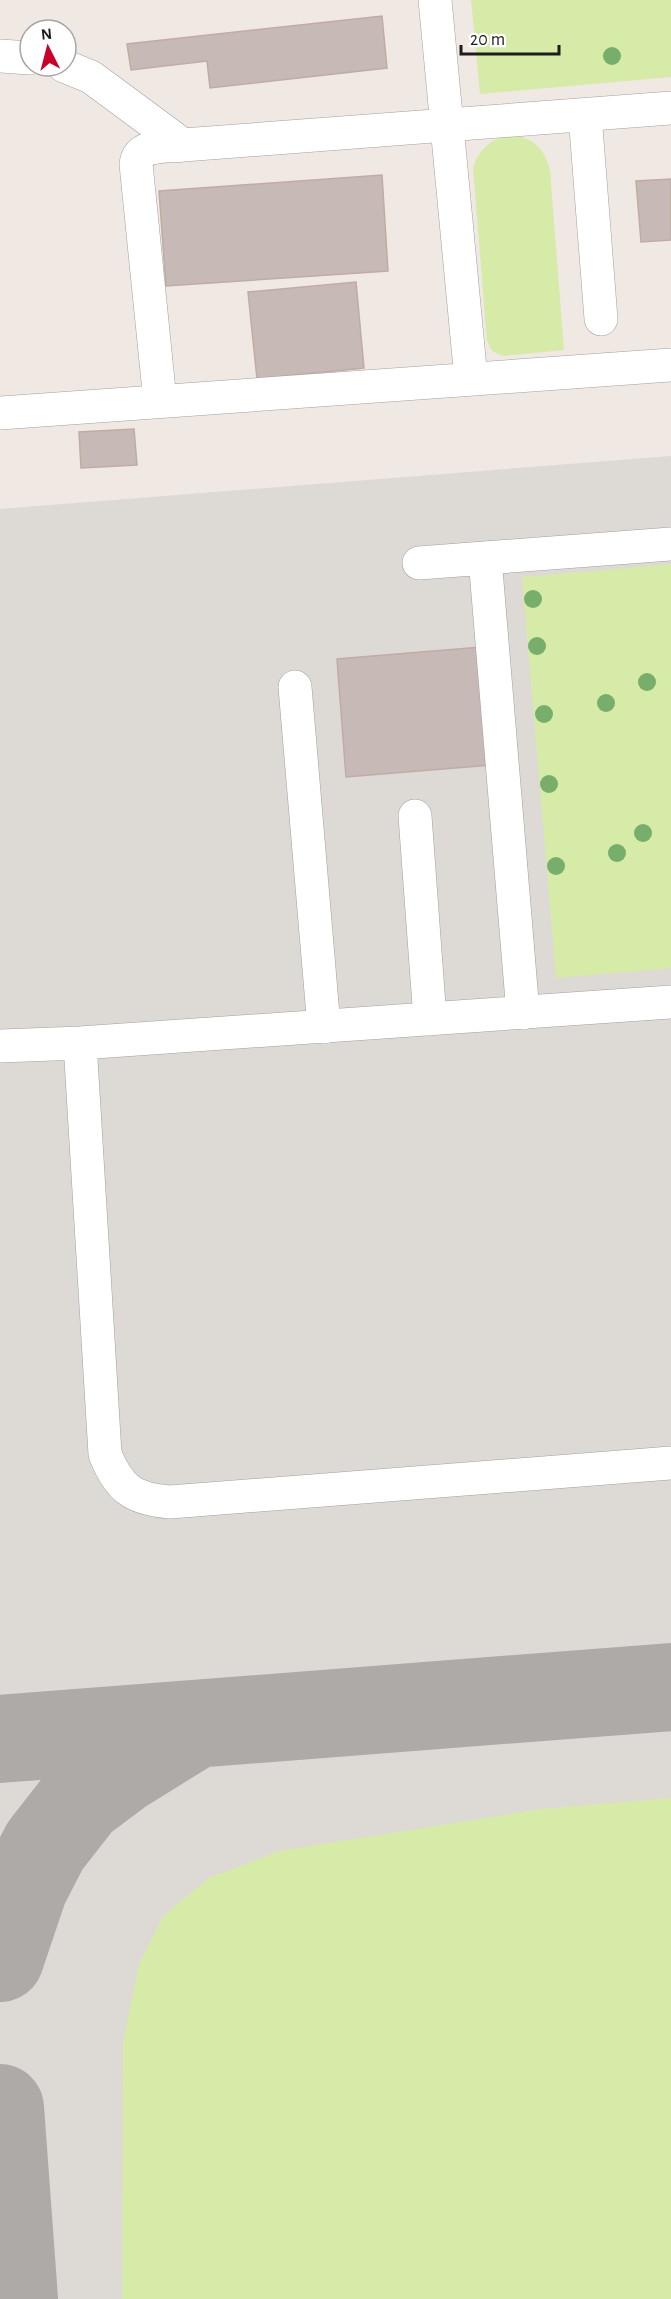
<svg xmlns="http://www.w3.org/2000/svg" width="671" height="2299" viewBox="0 0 671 2299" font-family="'Alegreya Sans',sans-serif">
  <rect width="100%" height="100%" fill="#efe8e3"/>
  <path fill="#ddd9d5" d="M 671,456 L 671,2299 L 0,2299 L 0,509 Z"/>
  <path fill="#d6eba7" d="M 471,0 L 671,0 L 671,77 L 480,94 Z
    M 515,135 C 537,141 544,149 550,170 L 564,350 L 503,356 L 492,351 L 487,341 L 473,168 C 480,147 493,137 515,135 Z
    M 671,564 L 671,968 L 556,978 L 522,577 Z
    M 671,1798 L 671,2299 L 122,2299 L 123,2042 L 139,1964 L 164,1915 L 209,1878 L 279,1851 L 541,1809 Z"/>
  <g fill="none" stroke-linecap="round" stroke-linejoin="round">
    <path stroke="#adaaa7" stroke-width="88" d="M 0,1739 L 671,1687
      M 0,1958 L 24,1887 L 45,1846 L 81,1800 L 121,1770 L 192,1726
      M 0,2108 L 14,2299"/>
  </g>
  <path fill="#c7b9b6" stroke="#c1aba5" stroke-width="1.5" d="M 382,16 L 387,68 L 210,88 L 207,61 L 131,70 L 127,44 Z
    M 382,175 L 388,271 L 166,286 L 159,191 Z
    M 671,179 L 671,240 L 641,242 L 636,181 Z
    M 356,282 L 364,368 L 257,379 L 248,292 Z
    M 134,429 L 137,465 L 81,468 L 79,432 Z
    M 481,647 L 491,765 L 346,777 L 337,659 Z"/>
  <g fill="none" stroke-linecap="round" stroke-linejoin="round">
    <g stroke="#a1a1a1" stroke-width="34">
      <path id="minor" d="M 435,0 L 471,379
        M 0,56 L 30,58
        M 64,66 L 91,77 L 183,145
        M 585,115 L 601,319
        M 160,401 L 136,164 C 139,143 166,147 183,145 L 671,108
        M 0,413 L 671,365
        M 485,558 L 523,1013
        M 419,563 L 671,544
        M 295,687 L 324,1027
        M 415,816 L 430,1019
        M 80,1043 L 105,1454 C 119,1489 133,1499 170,1502 L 671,1463
        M 0,1046 L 80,1043 L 671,1002"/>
    </g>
    <use href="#minor" stroke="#fff" stroke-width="33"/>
  </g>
  <g fill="#78ae6b">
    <circle cx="612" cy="56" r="9"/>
    <circle cx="533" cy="599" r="9"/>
    <circle cx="537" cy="646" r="9"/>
    <circle cx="647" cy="682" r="9"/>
    <circle cx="606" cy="703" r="9"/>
    <circle cx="544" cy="714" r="9"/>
    <circle cx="549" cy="784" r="9"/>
    <circle cx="643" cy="833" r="9"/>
    <circle cx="617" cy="853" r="9"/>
    <circle cx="556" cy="866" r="9"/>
  </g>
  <g transform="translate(48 48) rotate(354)"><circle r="28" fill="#ffffff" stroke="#a5a5a5" stroke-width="1.5"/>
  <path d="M0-4.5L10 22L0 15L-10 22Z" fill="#cb0029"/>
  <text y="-9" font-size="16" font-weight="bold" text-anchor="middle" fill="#1d1d1d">N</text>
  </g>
  <path d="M461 45v9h98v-9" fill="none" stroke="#1d1d1d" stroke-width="3"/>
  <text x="470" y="45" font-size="18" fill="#1d1d1d" stroke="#ffffff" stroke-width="4.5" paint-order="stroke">20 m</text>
</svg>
